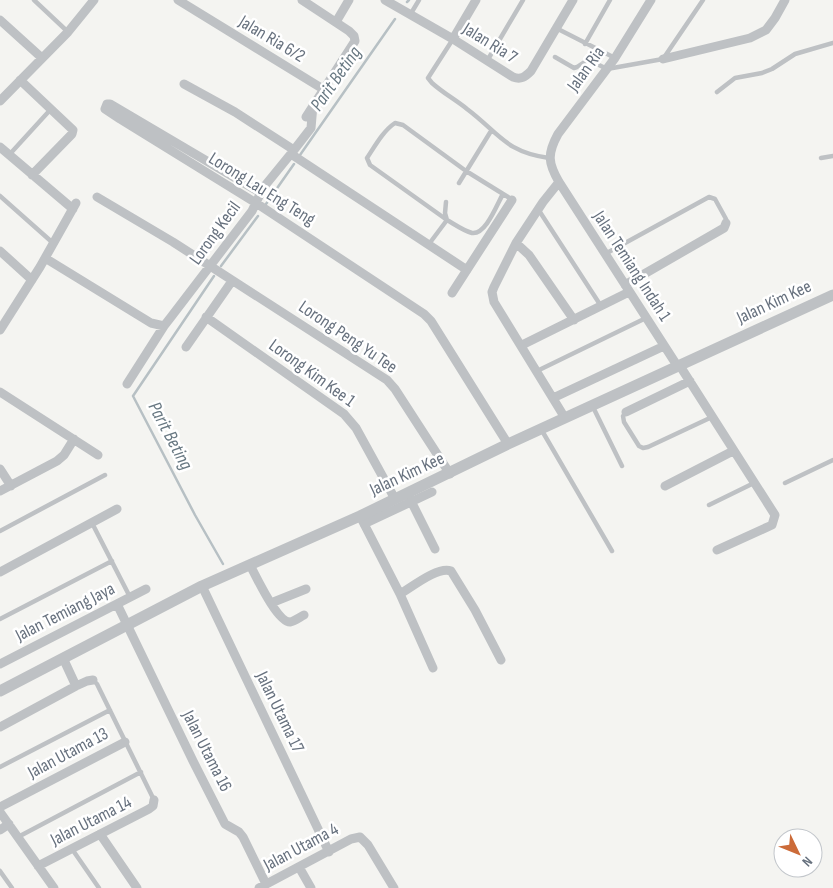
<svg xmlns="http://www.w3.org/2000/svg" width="833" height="888" viewBox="0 0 833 888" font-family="'Sofia Sans Condensed',sans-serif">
  <rect width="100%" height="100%" fill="#f4f4f1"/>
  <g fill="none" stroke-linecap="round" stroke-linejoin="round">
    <path stroke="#b7c0c4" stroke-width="2.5" d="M 407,2 L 409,0
      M 300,155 L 395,19
      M 266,204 L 294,164
      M 221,266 L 258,216
      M 214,276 L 133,396 L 195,515 L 223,564"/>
    <path stroke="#bec1c4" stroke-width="4.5" d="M 34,0 L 68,32
      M 410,15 L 419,0
      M 556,28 L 615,58
      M 453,39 L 428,78 L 432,83 C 443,93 456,100 467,109 C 499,133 505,152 549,158
      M 585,44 L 610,0
      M 555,57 L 574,68 L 577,67 L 586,61 L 589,60 L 607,69 L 663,59 L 703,0
      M 487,61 L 523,0
      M 717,92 L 735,78 L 762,73 L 772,69 L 795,54 L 833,43
      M 9,155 L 51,109
      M 821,158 L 833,156
      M 459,183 L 491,131
      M 0,196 L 53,243
      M 446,202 L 445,213 L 447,220 C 454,224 464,231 472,233 C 486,235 497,204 503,194
      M 538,209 L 601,306
      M 429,244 L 447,220 L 370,165 L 367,158 C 375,146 383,131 395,123 L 403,125 L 466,171 L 508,197
      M 605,254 L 709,197 L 715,199 L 726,219 L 726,223
      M 537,371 L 646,318
      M 593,407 L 622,466
      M 626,412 L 623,416 L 624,422 L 639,446 L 643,448 L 648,447 L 712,417
      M 541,429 L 612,551
      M 785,483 L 833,460
      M 709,505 L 754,483
      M 92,523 L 130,597
      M 0,531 L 105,475
      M 0,619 L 112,561
      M 93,680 L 97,684 L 154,800
      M 0,767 L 110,710
      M 18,837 L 141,772
      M 72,849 L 99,888
      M 0,871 L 12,888"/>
    <path stroke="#bec1c4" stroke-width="9" d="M 178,0 L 323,89
      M 302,0 L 349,31 L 354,36 L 355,41 L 306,117
      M 385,0 L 453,39 L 513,77 C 521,80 525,77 531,71 L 573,0
      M 651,0 L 615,58 L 558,134 C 547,154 548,163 559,182 L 678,367
      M 0,20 L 42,58
      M 336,22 L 349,0
      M 453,39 L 476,0
      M 663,59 L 750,38 L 766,30 L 775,18 L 785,0
      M 20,80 L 73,130 L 72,134 L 32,175
      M 0,101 L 68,32 L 94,0
      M 0,147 L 73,209
      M 294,150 L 311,128 L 313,105
      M 291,154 L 467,270
      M 559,182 L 543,202 L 516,243 L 494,287 L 492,292 L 494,302 L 565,418
      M 261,193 L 110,104 L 107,104 L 105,109 L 120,119 L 256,203 L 424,314 L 431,321 L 508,444
      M 97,197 L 173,242 L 387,380 L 395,389 L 450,474
      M 516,243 L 529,255 L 574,320
      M 0,251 L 32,280
      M 45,258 L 151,323 L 164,326 L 171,317 L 252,211 L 263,188 L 294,150 L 235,112 L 184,84
      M 625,285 L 724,228 L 726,223
      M 452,293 L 512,200
      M 206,317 L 344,414 L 356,428 L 395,499
      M 0,330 L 40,267 L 76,203
      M 522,345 L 629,292
      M 186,347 L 232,281
      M 680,366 L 775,515 L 772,525 L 717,550
      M 127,384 L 164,326
      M 0,392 L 98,455
      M 553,398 L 664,346
      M 626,412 L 690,381
      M 0,469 L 11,486
      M 665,486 L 733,451
      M 0,491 L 57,461 L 64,455 L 74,439
      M 409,497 L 435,549
      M 360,516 L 400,594 L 433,668
      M 364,524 L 432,492
      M 250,565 C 256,576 277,622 290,622 C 295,621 300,617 304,615
      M 0,572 L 117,509
      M 202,586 L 329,852
      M 400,594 C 412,587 438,566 451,571 L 475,610 L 501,660
      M 271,603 L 306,589
      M 117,604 L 193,761 L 225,824 L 239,832 L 243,837 L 266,884
      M 63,658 L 76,686
      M 0,664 L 146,589
      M 0,727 L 76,686 L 87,681 L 93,680
      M 0,807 L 125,742
      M 0,812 L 54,888
      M 0,830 L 9,824
      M 100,834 L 137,888
      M 38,866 L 149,809 L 153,806 L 154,800
      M 299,867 L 311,888
      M 259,888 L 351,839 L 360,837 L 368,845 L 394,888"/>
    <path stroke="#bec1c4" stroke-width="11" d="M 0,691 L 202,586 L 360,516 L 508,444 L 833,295"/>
  </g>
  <g text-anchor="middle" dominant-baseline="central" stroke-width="5" stroke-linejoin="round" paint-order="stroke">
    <g font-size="18" fill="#67717e" stroke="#fff">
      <text transform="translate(272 39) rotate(31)">Jalan Ria 6/2</text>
      <text transform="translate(490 43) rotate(32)">Jalan Ria 7</text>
      <text transform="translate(586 69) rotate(-54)">Jalan Ria</text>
      <text transform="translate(262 189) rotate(32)">Lorong Lau Eng Teng</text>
      <text transform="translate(215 233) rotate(-54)">Lorong Kecil</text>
      <text transform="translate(632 266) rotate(57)">Jalan Temiang Indah 1</text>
      <text transform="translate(774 302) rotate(-25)">Jalan Kim Kee</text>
      <text transform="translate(348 337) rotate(34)">Lorong Peng Yu Tee</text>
      <text transform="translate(312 373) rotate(36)">Lorong Kim Kee 1</text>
      <text transform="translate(407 474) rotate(-25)">Jalan Kim Kee</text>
      <text transform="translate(65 612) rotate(-27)">Jalan Temiang Jaya</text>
      <text transform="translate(280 712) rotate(64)">Jalan Utama 17</text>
      <text transform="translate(207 751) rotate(63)">Jalan Utama 16</text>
      <text transform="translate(68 753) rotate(-28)">Jalan Utama 13</text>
      <text transform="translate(91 821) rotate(-27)">Jalan Utama 14</text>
      <text transform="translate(301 847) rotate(-28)">Jalan Utama 4</text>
    </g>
    <g font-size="19" font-style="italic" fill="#687882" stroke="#fff">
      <text transform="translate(336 79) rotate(-55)">Parit Beting</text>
      <text transform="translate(170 436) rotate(62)">Parit Beting</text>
    </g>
  </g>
  <g transform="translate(798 853) rotate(133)"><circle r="24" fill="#ffffff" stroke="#c2c6cb"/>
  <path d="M0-4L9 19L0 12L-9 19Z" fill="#cc6b39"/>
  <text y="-8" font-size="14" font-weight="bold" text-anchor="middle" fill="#67717e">N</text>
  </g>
</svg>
